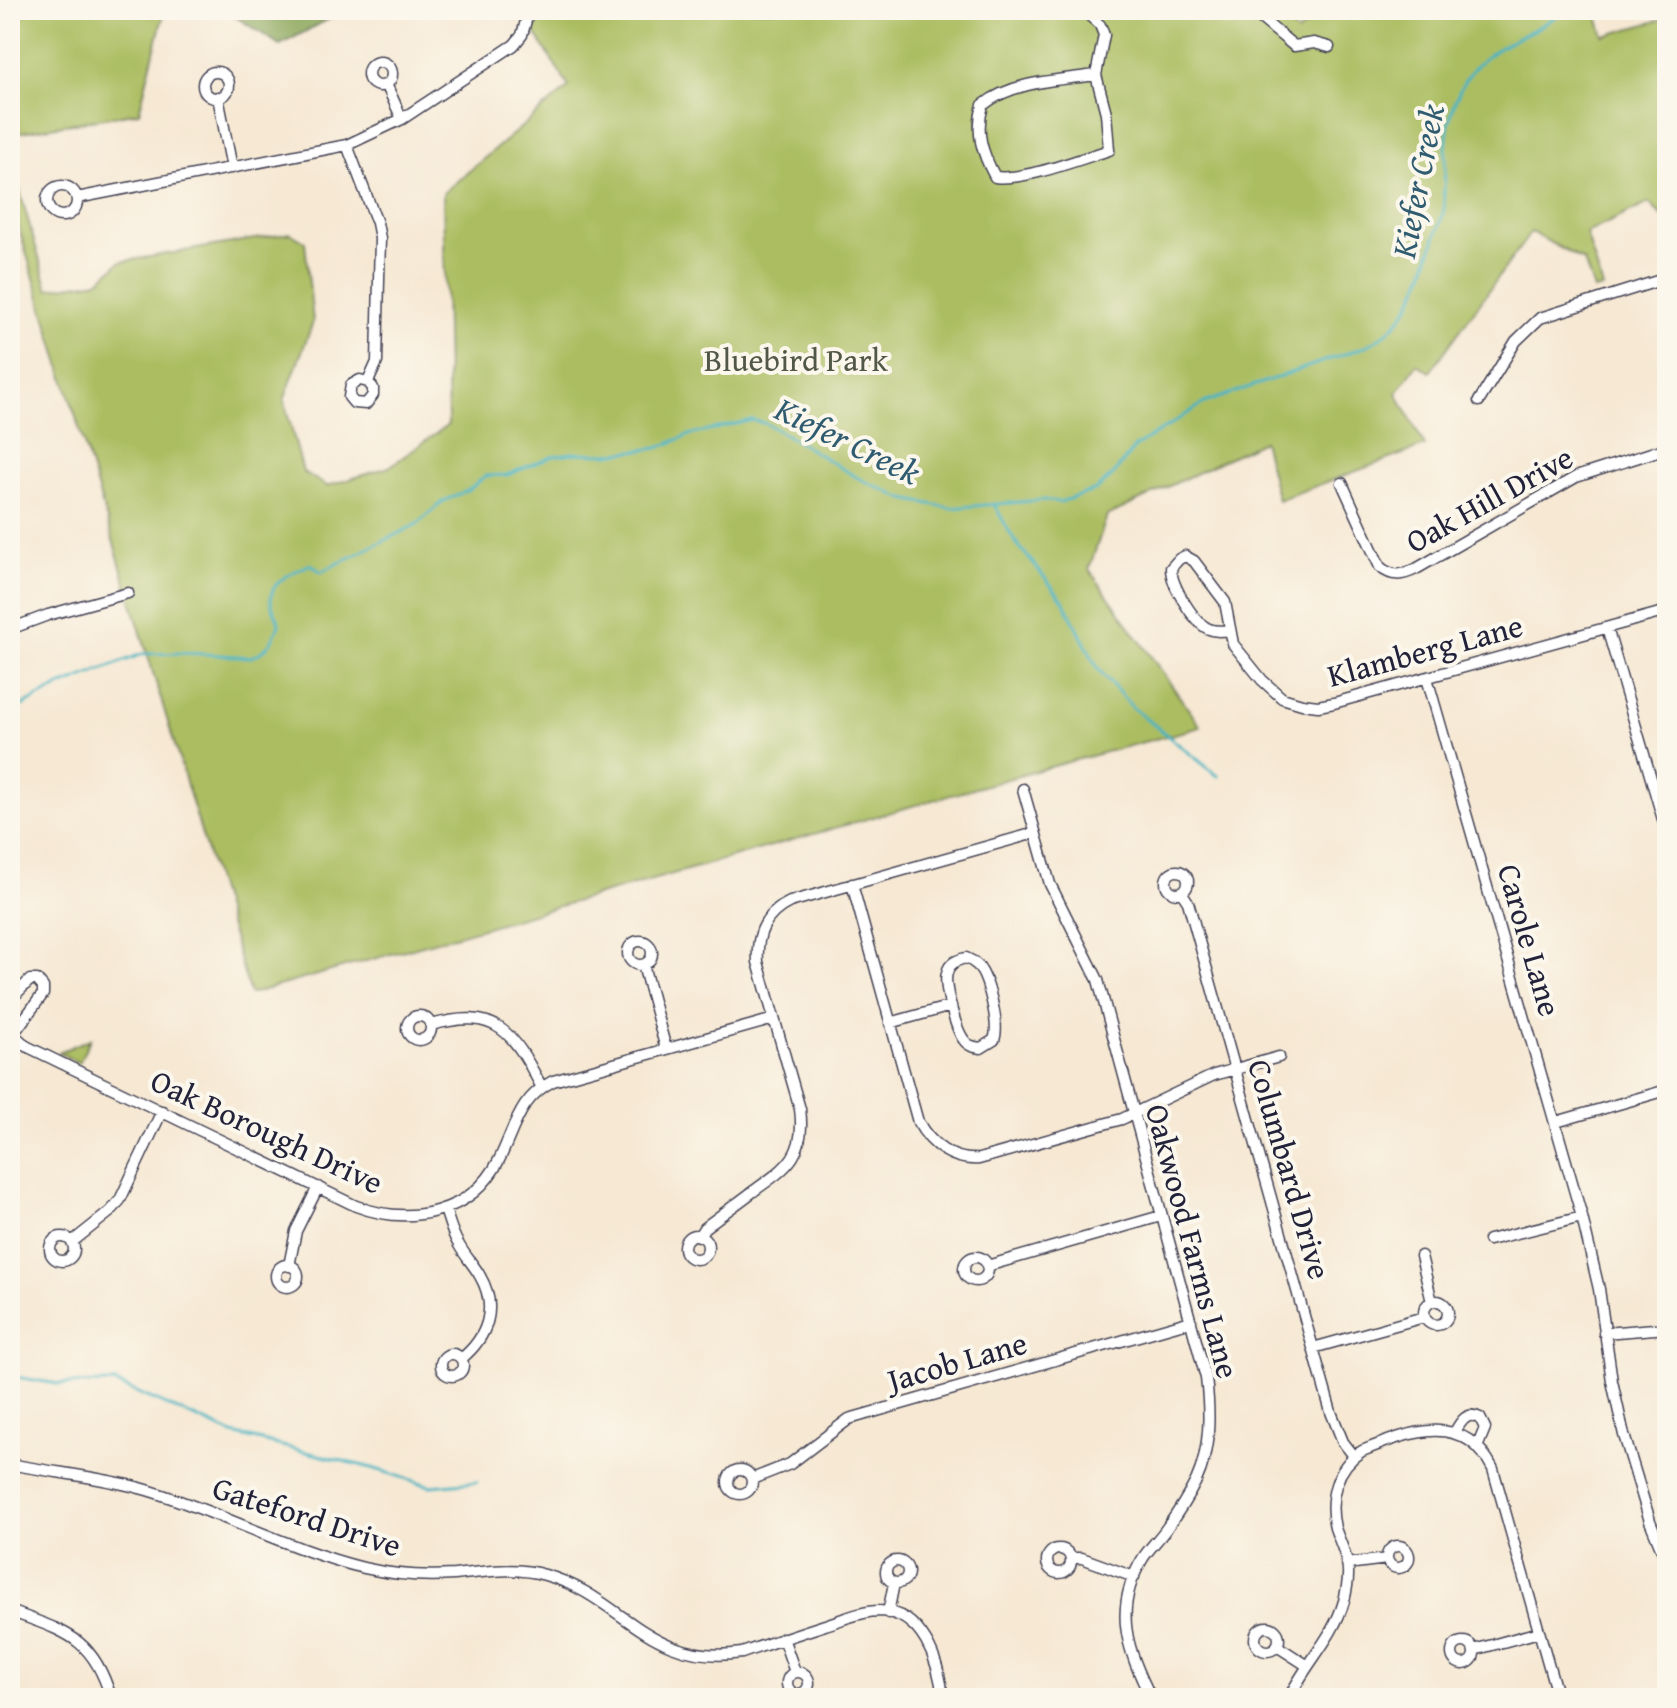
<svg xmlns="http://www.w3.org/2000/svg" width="1677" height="1708" viewBox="0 0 1677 1708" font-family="'Gentium Book Plus',serif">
  <rect width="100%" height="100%" fill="#fbf7ec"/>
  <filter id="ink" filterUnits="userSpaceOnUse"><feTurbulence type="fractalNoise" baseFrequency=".0125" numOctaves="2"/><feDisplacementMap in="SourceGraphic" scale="16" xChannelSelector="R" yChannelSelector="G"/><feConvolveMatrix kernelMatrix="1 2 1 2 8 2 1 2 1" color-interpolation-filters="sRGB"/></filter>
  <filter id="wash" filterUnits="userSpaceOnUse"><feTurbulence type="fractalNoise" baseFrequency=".006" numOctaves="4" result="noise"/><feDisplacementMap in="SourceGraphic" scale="32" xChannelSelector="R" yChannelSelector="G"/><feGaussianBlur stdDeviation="1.8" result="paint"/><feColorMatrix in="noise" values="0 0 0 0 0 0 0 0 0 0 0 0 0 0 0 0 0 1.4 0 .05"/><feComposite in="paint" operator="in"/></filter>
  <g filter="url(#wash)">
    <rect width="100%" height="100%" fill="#f6e8d3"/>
    <path fill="#abbd60" stroke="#66704e" stroke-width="2" d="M 31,10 L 189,10 L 163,16 L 139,112 L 10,134 L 10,24 Z
      M 532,10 L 1274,10 L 1298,33 L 1320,10 L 1596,10 L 1604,36 L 1667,18 L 1667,221 L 1649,203 L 1586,233 L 1603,288 L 1594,290 L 1584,261 L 1531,232 L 1430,372 L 1417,364 L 1397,393 L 1425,446 L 1278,500 L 1263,441 L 1107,516 L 1089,569 L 1201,727 L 1064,763 L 250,994 L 10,199 L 10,157 L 48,289 L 98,281 L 120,262 L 290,233 L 305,242 L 313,322 L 284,400 L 303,472 L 327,486 L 389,467 L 448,425 L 443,193 L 569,87 L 530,25 Z
      M 90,1039 L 79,1063 L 59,1053 L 59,1052 Z"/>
    <path fill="#88a456" stroke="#556348" stroke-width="2" d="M 225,10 L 346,10 L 280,45 Z"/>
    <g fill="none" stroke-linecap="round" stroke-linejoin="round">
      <path stroke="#45b3c1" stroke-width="3" d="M 995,506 L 1014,540 L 1063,600 L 1098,669 L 1133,708 L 1218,776
        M 10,712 L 58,687 L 142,654 L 187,653 L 251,657 C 267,651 273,641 279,625 C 279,616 272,611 271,601 C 269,580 296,571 311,564 L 321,572 L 419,523 L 442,502 L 470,489 L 485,476 L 507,475 L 553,456 L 572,453 L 608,454 L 658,448 L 689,435 L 752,420 L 764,423 L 780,431 L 858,478 L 904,499 L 951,508 L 1043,500 L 1060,502 L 1096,490 L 1112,476 L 1135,447 L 1204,403 L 1359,349 C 1404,330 1418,295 1431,250 C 1435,237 1441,223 1444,209 C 1445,204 1443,197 1444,191 C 1446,151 1444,114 1466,79 C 1489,43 1533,36 1565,10
        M 10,1376 L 58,1384 L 115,1383 L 233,1434 L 372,1468 L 431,1486 L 477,1482"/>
    </g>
  </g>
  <g filter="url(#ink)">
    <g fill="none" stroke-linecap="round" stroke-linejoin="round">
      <g stroke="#424052" stroke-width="13">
        <path id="minor" d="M 1083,10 L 1100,25 L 1104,35 L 1096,75 L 1106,113 L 1109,150 C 1080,159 1024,181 995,177 C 982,153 975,132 983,105 C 1013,81 1060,80 1096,75
          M 1251,10 L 1294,46 L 1314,43 L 1329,47
          M368 74a12 12 0 1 1 24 0a12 12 0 1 1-24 0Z
          M203 85a13 13 0 1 1 26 0a13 13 0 1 1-26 0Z
          M 386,84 L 402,119
          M 218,97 L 232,168
          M 347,145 L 377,223 L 380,238 L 377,362 L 368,382 L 373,388 L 373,395 L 366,404 L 354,403 L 349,397 L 351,385 L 360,380 L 368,382
          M47 201a15 15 0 1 1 30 0a15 15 0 1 1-30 0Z
          M 77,198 L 347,145 L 402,119 L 514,45 L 522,35 L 529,10
          M 1479,401 L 1516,341 L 1540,318 L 1667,278
          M 1342,483 L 1380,567 C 1392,577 1402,576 1416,569 L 1576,477 L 1667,448
          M 1607,628 L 1667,833
          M 10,629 L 48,615 L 128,593
          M 1229,630 C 1222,631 1216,632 1209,629 C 1194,623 1171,585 1171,568 L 1179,559 L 1185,556 L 1194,561 L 1225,602 L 1233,644 L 1262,680 L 1282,698 L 1302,704 L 1318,706 L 1334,703 L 1667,611
          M 1427,678 L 1582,1217 L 1599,1289 L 1612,1381 L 1624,1435 L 1650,1521 L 1667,1562
          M 1023,789 L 1050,884 L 1098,980 L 1206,1378 C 1210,1412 1211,1449 1196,1481 C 1188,1497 1177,1514 1166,1529 C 1159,1539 1150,1547 1143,1558 C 1112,1609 1127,1649 1151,1698
          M1166 882a11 11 0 1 1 22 0a11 11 0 1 1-22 0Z
          M 852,884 L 918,1122 C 931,1145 952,1161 979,1159 L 1122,1119 L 1214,1075 L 1279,1057
          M 1182,893 L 1188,902 L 1331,1412 L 1343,1442 L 1354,1456
          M628 953a12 12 0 1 1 24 0a12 12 0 1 1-24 0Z
          M 966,958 C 971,960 973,961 977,965 C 988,976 1000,1025 994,1040 L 981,1048 C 974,1047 968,1046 964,1040 C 956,1030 943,985 947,973 C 949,963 957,960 966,958 Z
          M 643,965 L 666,1049
          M 10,1000 L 30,980 L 37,980 L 43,987 L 43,994 L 13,1034
          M407 1028a12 12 0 1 1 24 0a12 12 0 1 1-24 0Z
          M 890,1023 L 951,1006
          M 431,1025 C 497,1007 513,1032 541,1086
          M 10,1031 L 26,1046 L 356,1206 C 409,1226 472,1214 499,1160 C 515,1128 519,1098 553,1081 L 774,1019
          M 1556,1122 L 1667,1090
          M 445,1209 C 449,1221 452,1234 459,1245 C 465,1256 474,1265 480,1276 C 498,1307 488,1337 461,1359
          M684 1247a12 12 0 1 1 24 0a12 12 0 1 1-24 0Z
          M 699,1236 L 704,1228 C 721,1215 738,1203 755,1190 C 789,1166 806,1154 800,1109 L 758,962 C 756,934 765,914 790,902 L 1035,833
          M50 1249a12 12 0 1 1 24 0a12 12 0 1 1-24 0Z
          M 1489,1240 L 1582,1217
          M 72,1242 L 111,1211 L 120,1200 L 162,1111
          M 1421,1256 L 1432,1302
          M964 1269a12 12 0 1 1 24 0a12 12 0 1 1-24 0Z
          M276 1276a11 11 0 1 1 22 0a11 11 0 1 1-22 0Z
          M 289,1266 L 296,1231 L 318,1187
          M 987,1266 L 1161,1216
          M1424 1313a12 12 0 1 1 24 0a12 12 0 1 1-24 0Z
          M 1604,1333 L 1667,1328
          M 1313,1348 L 1424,1317
          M441 1365a11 11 0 1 1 22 0a11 11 0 1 1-22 0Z
          M 1455,1432 C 1461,1421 1467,1411 1480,1418 L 1485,1428 L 1478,1445
          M 10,1464 C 55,1473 103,1477 147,1490 C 220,1512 290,1550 364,1568 C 394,1575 424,1577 454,1575 C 485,1572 514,1566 545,1575 C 622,1596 648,1667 742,1653 C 770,1643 797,1634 825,1625 C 842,1620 861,1611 879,1611 C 923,1612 939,1662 943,1698
          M728 1482a12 12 0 1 1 24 0a12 12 0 1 1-24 0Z
          M 752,1479 L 790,1464 L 849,1419 L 1191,1321
          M1387 1557a11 11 0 1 1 22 0a11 11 0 1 1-22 0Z
          M1047 1561a12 12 0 1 1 24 0a12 12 0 1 1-24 0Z
          M 1071,1558 L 1082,1558 L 1134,1577
          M886 1572a11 11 0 1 1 22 0a11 11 0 1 1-22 0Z
          M 1347,1564 L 1387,1559
          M 10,1611 C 65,1632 93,1636 111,1698
          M 888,1613 L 894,1583
          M1255 1639a12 12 0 1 1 24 0a12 12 0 1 1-24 0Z
          M 783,1638 L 795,1672
          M1452 1653a11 11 0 1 1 22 0a11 11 0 1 1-22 0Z
          M 1277,1646 L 1308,1666
          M 1474,1650 L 1539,1632
          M787 1683a11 11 0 1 1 22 0a11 11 0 1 1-22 0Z
          M 516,1698 L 534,1698
          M 1289,1698 C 1305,1664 1334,1637 1344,1601 C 1347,1589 1350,1575 1347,1563 C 1345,1551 1339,1540 1335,1528 C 1328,1499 1336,1467 1362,1451 C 1411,1431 1464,1411 1493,1469 L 1558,1698"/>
      </g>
      <use href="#minor" stroke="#fff" stroke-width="10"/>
    </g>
  </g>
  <g text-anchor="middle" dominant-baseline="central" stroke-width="8" stroke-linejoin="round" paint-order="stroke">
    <g font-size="32" fill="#525848" stroke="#fbf7ec">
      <text x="796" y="359">Bluebird Park</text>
    </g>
    <g font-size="32" fill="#22223b" stroke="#fbf7ec">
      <text transform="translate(1489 499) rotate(-29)">Oak Hill Drive</text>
      <text transform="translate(1425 650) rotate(-15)">Klamberg Lane</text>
      <text transform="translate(1530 940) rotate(74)">Carole Lane</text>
      <text transform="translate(267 1131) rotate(25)">Oak Borough Drive</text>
      <text transform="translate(1290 1169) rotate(74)">Columbard Drive</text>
      <text transform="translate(1193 1241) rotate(75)">Oakwood Farms Lane</text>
      <text transform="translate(957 1361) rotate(-16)">Jacob Lane</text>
      <text transform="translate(307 1516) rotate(18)">Gateford Drive</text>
    </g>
    <g font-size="34" font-style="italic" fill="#305c71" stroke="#fbf7ec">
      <text transform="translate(1417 181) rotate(-79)">Kiefer Creek</text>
      <text transform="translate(848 440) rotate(26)">Kiefer Creek</text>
    </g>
  </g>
  <rect width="1677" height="1708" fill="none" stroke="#fbf7ec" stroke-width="40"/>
</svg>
